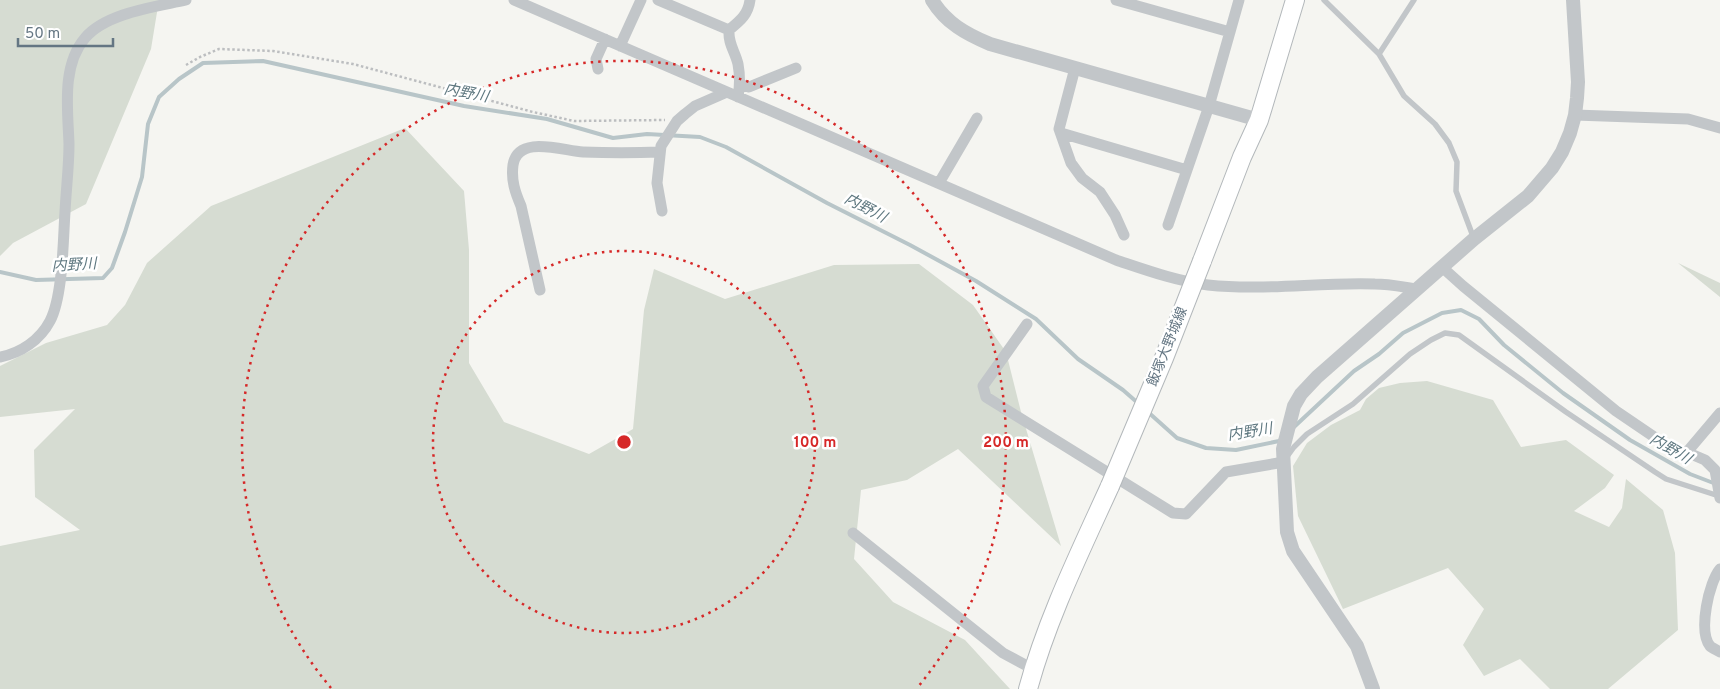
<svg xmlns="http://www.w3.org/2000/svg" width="1720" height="689" viewBox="0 0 1720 689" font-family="Overpass,'Noto Sans JP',sans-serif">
  <rect width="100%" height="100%" fill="#f5f5f1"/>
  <path fill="#d6dcd2" d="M 0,0 L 159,0 L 151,49 L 86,204 L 13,243 L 0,256 Z
    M 405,128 L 464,191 L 469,250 L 469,363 L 504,422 L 589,454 L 633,429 L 644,310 L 654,269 L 725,299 L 834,265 L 919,264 L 973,305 L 1006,352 L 1021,412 L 1061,546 L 958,449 L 907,480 L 861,490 L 854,559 L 893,602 L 965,640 L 1010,689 L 0,689 L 0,546 L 80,530 L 35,497 L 34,450 L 75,409 L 0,417 L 0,366 L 46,343 L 107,325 L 125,305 L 147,263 L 211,206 Z
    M 1678,263 L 1720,283 L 1720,297 Z
    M 1427,381 L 1493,400 L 1521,447 L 1566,440 L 1614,475 L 1605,488 L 1574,511 L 1609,527 L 1622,508 L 1626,479 L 1663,510 L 1675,553 L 1678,630 L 1608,689 L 1550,689 L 1520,659 L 1484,676 L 1463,645 L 1484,609 L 1448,568 L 1343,609 L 1298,516 L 1293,466 L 1307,443 L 1331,425 L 1360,410 L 1366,399 L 1379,388 L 1400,383 Z"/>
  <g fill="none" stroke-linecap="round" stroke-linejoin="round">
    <path stroke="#b8c5c8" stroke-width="4" d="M 0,272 L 36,280 L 103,278 L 112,268 L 125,232 L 142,177 L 148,124 L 159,97 L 179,79 L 203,63 L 263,61 L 464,106 L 547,119 L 613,138 L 647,134 L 700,137 L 726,147 L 827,203 L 910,245 L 976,281 L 1036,319 L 1078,359 L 1123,390 L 1139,404
      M 1148,412 L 1177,438 L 1206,448 L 1236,450 L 1279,441 L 1282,439
      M 1294,427 L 1354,371 L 1379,354 L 1403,333 L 1442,313 L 1461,310 L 1479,319 L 1504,345 L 1563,393 L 1630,440 L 1690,474 L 1716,484"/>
    <g stroke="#b3b8bb" stroke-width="20">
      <path id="primary" d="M 1202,261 L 1242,157 L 1259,120 L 1295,0
        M 1028,689 C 1047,619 1080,552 1110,486"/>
    </g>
    <path stroke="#bcbec0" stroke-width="2.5" stroke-dasharray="2.5 2.5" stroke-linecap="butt" d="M 186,65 L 200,57 L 219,49 L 273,51 L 353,64 L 533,112 L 574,121 L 665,120"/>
    <path stroke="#c2c6c9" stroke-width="5.5" d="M 1324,0 L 1379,54 L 1414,0
      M 1379,54 L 1404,96 L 1435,124 L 1449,143 L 1457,162 L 1456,191 L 1474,239
      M 1286,458 L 1294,447 L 1307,434 L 1353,404 L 1410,354 L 1431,340 L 1445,333 L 1459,335 L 1566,412 L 1655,472 L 1666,479 L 1719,496"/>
    <path stroke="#c2c6c9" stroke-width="11" d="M 514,0 L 1116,260 C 1146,270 1176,281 1208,285 C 1264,291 1319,282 1375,284 C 1389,284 1403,287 1417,289
      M 658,0 L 729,30
      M 1116,0 L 1230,32
      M 620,46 L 641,0
      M 1075,68 L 1059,129 L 1071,163 L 1082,178 L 1100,192 L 1115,215 L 1124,235
      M 598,69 L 596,59 L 605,39
      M 740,84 L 749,87 L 796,68
      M 738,97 C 740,86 740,75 738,64 C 735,51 728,44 729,30 C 740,21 748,15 750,0
      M 1575,115 L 1688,119 L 1720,128
      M 1061,133 L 1187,170
      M 939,183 L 977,118
      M 662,211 L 657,183 L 661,146 L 677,121 L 685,114 L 695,106 L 727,92
      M 1168,225 L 1209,106 L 1239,0
      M 1443,268 L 1463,286 L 1616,411 L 1669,447 L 1691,454 L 1705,460 L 1715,470 L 1720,498
      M 540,290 L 521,206 C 515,192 511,180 513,165 C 518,134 563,151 583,152 C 609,153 634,153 660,152
      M 1027,324 L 983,386 L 986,397 L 1173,513 L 1186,514 L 1226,472 L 1284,462
      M 0,357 C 21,353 40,340 50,321 C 63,296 63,241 65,212 C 66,190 69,167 69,144 C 68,111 61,66 85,38 C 106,13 155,7 186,0
      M 1687,452 L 1720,413
      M 853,533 L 1003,653 L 1033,669
      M 1720,569 C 1709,582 1698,631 1710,646 C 1712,648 1717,650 1720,652"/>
    <path stroke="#c2c6c9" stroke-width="14" d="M 932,0 C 946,23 966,34 990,44 L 1259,120
      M 1373,689 L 1357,646 L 1293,551 L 1287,532 L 1283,449 L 1294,406 L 1301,394 L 1317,377 L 1474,239 L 1528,196 L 1552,168 L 1562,152 L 1570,133 L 1575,115 L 1577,98 L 1578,82 L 1573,0"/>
    <use href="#primary" stroke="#fff" stroke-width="18"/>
    <g stroke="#b3b8bb" stroke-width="20" stroke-linecap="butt">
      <path id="primary-bridge" d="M 1110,486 L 1164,358 L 1202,261"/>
    </g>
    <use href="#primary-bridge" stroke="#fff" stroke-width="18"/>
  </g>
  <g fill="none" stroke="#d62828" stroke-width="2.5" stroke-dasharray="2.5 5">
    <circle cx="624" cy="442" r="191"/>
    <path d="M331 688A382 382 0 1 1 917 688"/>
  </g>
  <g text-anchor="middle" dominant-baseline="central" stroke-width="5" stroke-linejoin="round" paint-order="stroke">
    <g font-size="14" fill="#647683" stroke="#fff">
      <text transform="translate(1168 347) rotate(-68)">飯塚大野城線</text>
    </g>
    <g font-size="15" font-style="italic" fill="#5f7880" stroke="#fff">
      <text transform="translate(466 94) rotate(11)">内野川</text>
      <text transform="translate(865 209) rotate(28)">内野川</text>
      <text transform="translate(74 266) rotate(-3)">内野川</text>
      <text transform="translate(1250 433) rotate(-9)">内野川</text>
      <text transform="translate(1670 450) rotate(30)">内野川</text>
    </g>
  </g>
  <circle cx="624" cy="442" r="8" fill="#d62828" stroke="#fff" stroke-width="2.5"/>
  <g font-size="15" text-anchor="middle" font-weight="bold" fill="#d62828" stroke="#fff" stroke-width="5" stroke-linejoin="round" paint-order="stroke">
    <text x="815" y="447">100 m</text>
    <text x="1006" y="447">200 m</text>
  </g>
  <path d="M18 38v8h95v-8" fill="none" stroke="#647683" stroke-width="2.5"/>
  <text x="25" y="38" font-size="15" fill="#647683" stroke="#ffffff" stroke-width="4" paint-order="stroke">50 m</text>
</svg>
